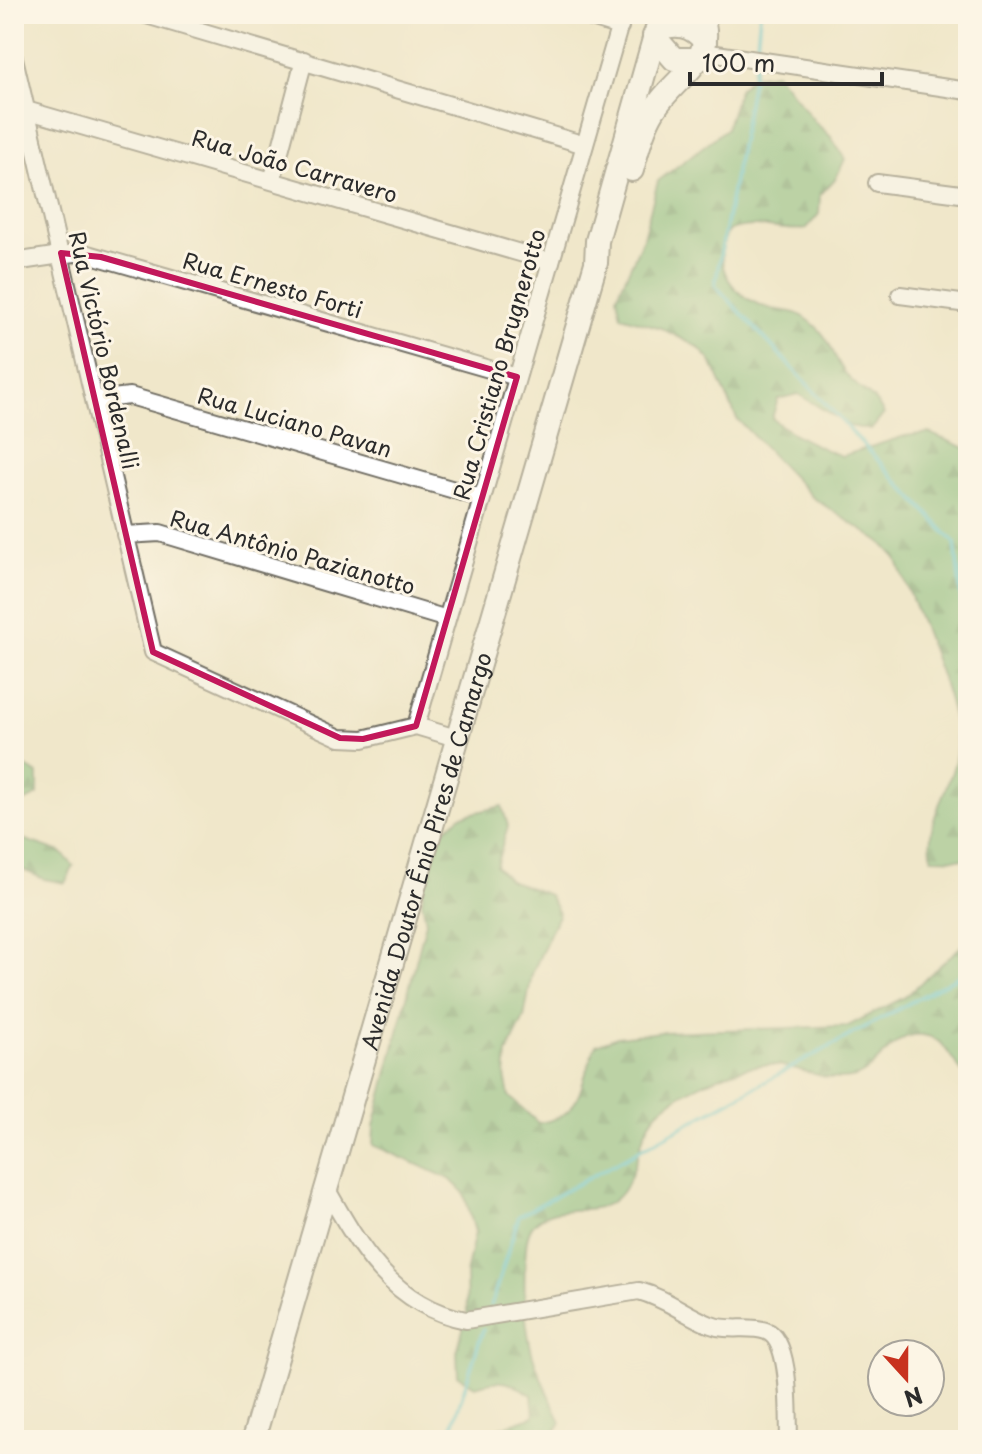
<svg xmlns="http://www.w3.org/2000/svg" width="982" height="1454" viewBox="0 0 982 1454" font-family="'Playpen Sans',sans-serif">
  <defs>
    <pattern id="forest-firs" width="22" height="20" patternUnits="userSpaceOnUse" patternTransform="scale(2)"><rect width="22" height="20" fill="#7bb979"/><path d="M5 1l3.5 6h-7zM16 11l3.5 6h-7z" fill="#659763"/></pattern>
  </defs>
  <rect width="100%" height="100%" fill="#fcf5e5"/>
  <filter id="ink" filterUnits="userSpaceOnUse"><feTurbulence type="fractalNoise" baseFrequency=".0125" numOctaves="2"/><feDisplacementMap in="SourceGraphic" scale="16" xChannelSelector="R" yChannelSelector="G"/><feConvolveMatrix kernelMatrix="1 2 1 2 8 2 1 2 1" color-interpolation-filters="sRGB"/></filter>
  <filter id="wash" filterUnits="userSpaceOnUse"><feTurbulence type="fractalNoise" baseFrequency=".006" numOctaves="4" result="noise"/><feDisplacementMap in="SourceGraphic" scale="32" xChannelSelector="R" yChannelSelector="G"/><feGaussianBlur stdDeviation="1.8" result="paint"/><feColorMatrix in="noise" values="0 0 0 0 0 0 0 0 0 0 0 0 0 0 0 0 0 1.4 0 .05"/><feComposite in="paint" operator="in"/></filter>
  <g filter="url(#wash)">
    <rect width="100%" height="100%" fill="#f0e7ca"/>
    <path fill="url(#forest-firs)" stroke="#537252" stroke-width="2" d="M 776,73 L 816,123 L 831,137 L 845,159 L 836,178 L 820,195 L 819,214 L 806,229 C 776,233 759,219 728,231 C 710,268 734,299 772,309 C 786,312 795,310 807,319 C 832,337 831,355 846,374 C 860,392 873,393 884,414 L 871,430 L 850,426 L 798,394 L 778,399 L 772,418 C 786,432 822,449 842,456 L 905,436 L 929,433 L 968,449 L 968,859 L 932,858 C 923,818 955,785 957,746 C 958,703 912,603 896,558 L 883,544 L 812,497 L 737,419 L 711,361 L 698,347 L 661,328 L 621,316 L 617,296 L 642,241 L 658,181 L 726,129 L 739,89 L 752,76 Z
      M 14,760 L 38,774 L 38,795 L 14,807 Z
      M 502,806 L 508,826 L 496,866 L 509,880 L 549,895 L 559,913 L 532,974 L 524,1018 L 507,1053 L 505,1076 L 509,1096 L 538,1123 C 586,1117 578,1083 596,1045 L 617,1037 L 661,1032 L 848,1026 L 905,997 L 968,940 L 968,1078 C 953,1066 947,1040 927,1036 C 891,1027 880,1073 851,1078 C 825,1082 802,1067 775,1065 C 744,1062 682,1089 659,1111 C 634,1135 641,1180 613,1201 C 590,1217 552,1201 533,1225 C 526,1233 526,1250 525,1260 C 524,1289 524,1315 530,1344 C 535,1370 551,1397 561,1423 L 551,1440 L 465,1440 L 534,1416 L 532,1395 C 511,1381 499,1378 475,1386 L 458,1376 L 457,1352 L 467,1314 L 466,1274 L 475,1232 L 464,1193 L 450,1179 L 373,1145 L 374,1126 L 426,922 L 422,901 L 430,842 L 461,816 Z
      M 14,836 L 61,852 L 74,866 L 65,883 L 44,879 L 14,866 Z"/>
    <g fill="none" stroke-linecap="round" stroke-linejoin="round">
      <path stroke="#55c2cd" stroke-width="4" d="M 756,55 L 760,14
        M 755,64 L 715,285 L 955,543 L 968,656
        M 491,1305 L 519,1216 L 968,971
        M 448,1440 L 483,1330"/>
    </g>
  </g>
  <g filter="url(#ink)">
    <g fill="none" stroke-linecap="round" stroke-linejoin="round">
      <g stroke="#706d63" stroke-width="20">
        <path id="minor" d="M 143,14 L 585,145
          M 579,14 L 620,27
          M 703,52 L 968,91
          M 14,58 L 153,652 L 340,738 L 363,739 L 416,726 L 456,738
          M 26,110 L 551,262
          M 272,181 L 304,60
          M 877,183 L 968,195
          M 14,262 L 81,252 L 517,377
          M 900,295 L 968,304
          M 94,400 L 130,396 L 482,498
          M 125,535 L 160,533 L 447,619
          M 416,726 L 623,14
          M 326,1188 C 359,1247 393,1306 466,1320 L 639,1291 C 668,1299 685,1315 711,1325 C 728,1332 749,1325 766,1331 C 792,1340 788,1415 789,1440"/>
      </g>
      <g stroke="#706d63" stroke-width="26">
        <g id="major">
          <path d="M 657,30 C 676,22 692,25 705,42"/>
          <path d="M 654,36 L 674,59 L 700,59"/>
          <path d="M 632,170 C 638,149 643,128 654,110 C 675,75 719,61 701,14"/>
          <path id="s1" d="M 253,1440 L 596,263 L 597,241 L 661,14"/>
        </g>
      </g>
      <use href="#minor" stroke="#fff" stroke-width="16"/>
      <use href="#major" stroke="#fff" stroke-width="22"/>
    </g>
  </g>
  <path d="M0 0H982V1454H0ZM 61,253 L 101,257 L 517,377 L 416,726 L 363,739 L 340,738 L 153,652 Z" fill="#f0e7ca" fill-opacity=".55" fill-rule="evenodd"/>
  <path fill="none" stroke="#c2185b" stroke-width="6" stroke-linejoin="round" d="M 61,253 L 101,257 L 517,377 L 416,726 L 363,739 L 340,738 L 153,652 Z"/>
  <g text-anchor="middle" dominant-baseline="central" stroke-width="6" stroke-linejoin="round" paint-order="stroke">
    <g font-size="22" fill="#2b2b2b" stroke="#fcf5e5">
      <text transform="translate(295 165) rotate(16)">Rua João Carravero</text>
      <text transform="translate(273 284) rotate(16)">Rua Ernesto Forti</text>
      <text transform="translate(105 350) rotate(77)">Rua Victório Bordenalli</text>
      <text transform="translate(498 364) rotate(-74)">Rua Cristiano Brugnerotto</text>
      <text transform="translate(295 421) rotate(16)">Rua Luciano Pavan</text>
      <text transform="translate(293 551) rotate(16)">Rua Antônio Pazianotto</text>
      <text stroke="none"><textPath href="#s1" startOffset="614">Avenida Doutor Ênio Pires de Camargo</textPath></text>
    </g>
  </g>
  <rect width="982" height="1454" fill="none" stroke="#fcf5e5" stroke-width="48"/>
  <g transform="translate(906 1378) rotate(159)"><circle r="38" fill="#fcf5e5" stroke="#a8a49b" stroke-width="2"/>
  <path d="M0-6L14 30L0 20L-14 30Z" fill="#c8321e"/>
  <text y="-12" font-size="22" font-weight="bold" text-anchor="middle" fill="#2b2b2b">N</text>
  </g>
  <path d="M690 72v12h192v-12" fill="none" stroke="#2b2b2b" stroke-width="4"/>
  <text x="702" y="72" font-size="24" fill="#2b2b2b" stroke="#fcf5e5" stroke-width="6" paint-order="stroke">100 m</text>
</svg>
